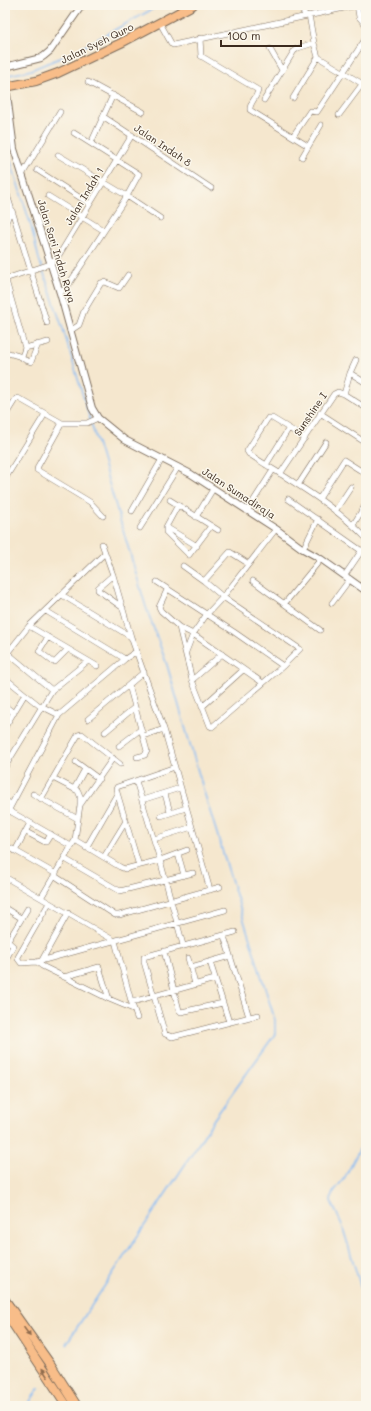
<svg xmlns="http://www.w3.org/2000/svg" width="371" height="1411" viewBox="0 0 371 1411" font-family="Mali,sans-serif">
  <rect width="100%" height="100%" fill="#fbf7ec"/>
  <filter id="ink" filterUnits="userSpaceOnUse"><feTurbulence type="fractalNoise" baseFrequency=".025" numOctaves="2"/><feDisplacementMap in="SourceGraphic" scale="8" xChannelSelector="R" yChannelSelector="G"/><feConvolveMatrix kernelMatrix="1 2 1 2 8 2 1 2 1" color-interpolation-filters="sRGB"/></filter>
  <filter id="wash" filterUnits="userSpaceOnUse"><feTurbulence type="fractalNoise" baseFrequency=".012" numOctaves="4" result="noise"/><feDisplacementMap in="SourceGraphic" scale="16" xChannelSelector="R" yChannelSelector="G"/><feGaussianBlur stdDeviation="0.9" result="paint"/><feColorMatrix in="noise" values="0 0 0 0 0 0 0 0 0 0 0 0 0 0 0 0 0 1.4 0 .05"/><feComposite in="paint" operator="in"/></filter>
  <g filter="url(#wash)">
    <rect width="100%" height="100%" fill="#f5e7ce"/>
    <g fill="none" stroke-linecap="round" stroke-linejoin="round">
      <path stroke="#86bbf4" stroke-width="1.5" d="M 5,76 L 31,70 L 74,52 L 160,5
        M 5,130 L 10,159 L 31,226 L 39,259 L 63,329 L 146,607 L 167,665 L 204,792 L 275,1020 L 275,1034 L 214,1119 L 196,1148 L 66,1344
        M 366,1137 L 345,1177 L 332,1194 L 331,1201 L 342,1225 L 366,1304
        M 27,1406 L 39,1388"/>
    </g>
  </g>
  <g filter="url(#ink)">
    <g fill="none" stroke-linecap="round" stroke-linejoin="round">
      <g stroke="#7c6c5c" stroke-width="6">
        <path id="minor" d="M 292,5 L 302,10 L 306,16
          M 357,5 L 359,17 L 366,25
          M 309,15 L 314,43 L 318,57 L 366,86
          M 160,23 L 171,43 L 173,45 L 358,5
          M 200,38 L 201,56 L 258,90 C 257,98 249,103 250,110 L 308,146
          M 270,49 L 282,70
          M 88,82 L 143,112
          M 293,98 L 318,57
          M 264,100 L 294,51 L 298,48 L 314,43
          M 339,115 L 366,79
          M 104,117 L 211,188
          M 293,136 L 310,111 L 317,112 L 366,38
          M 91,143 L 113,95
          M 58,155 L 127,196 L 160,218
          M 302,157 L 321,125
          M 37,170 L 90,204
          M 22,175 L 60,112
          M 5,188 L 47,323
          M 48,196 L 103,230
          M 5,225 L 11,209
          M 5,277 L 25,348 L 22,357 L 5,352
          M 5,279 L 50,264 L 59,255 L 132,135
          M 60,293 L 67,287 L 127,196 L 139,174 L 74,133
          M 70,331 L 79,325 L 84,311 L 101,283 L 105,282 L 119,288 L 128,275
          M 25,348 L 48,342
          M 22,357 L 23,359 L 31,362 L 38,344
          M 350,373 L 366,383
          M 344,394 L 350,373 L 356,360
          M 320,413 L 366,443
          M 5,416 L 15,400 L 18,398 L 62,423 L 38,466 L 37,470 L 90,502 L 103,516
          M 62,423 L 87,423 L 98,418
          M 305,438 L 272,418 L 268,418 L 247,451 L 249,454 C 289,480 332,503 366,538
          M 266,465 L 289,428
          M 280,474 L 334,394 L 338,392 L 344,394 L 366,408
          M 5,479 L 45,414
          M 298,485 L 326,442
          M 288,499 L 366,554
          M 319,499 L 344,460 L 366,474
          M 170,500 L 218,530
          M 178,505 L 166,527 L 166,532 L 189,555 L 211,526
          M 132,511 L 162,459
          M 247,511 L 273,470
          M 335,511 L 351,487
          M 196,517 L 213,489
          M 353,525 L 366,504
          M 166,527 L 197,546
          M 140,528 L 178,467
          M 102,544 L 113,575 L 131,637 L 164,729 L 210,890
          M 303,549 L 318,519
          M 113,575 L 98,588 L 98,590 L 123,608
          M 345,575 L 362,550
          M 204,581 L 230,552 L 249,564
          M 253,581 L 320,630
          M 157,582 L 234,632 L 283,666
          M 167,590 L 159,607 L 161,611 L 179,627 L 193,634 L 263,683
          M 62,595 L 131,637
          M 285,603 L 321,559
          M 332,603 L 350,579
          M 46,611 L 125,659
          M 29,626 L 97,666
          M 179,627 L 192,680 L 210,726 L 212,727 L 283,666 L 300,649 L 223,597 L 204,581 L 183,566
          M 48,637 L 39,651 L 53,662 L 55,662 L 68,649
          M 186,652 L 193,634 L 207,614 L 223,597 L 276,529
          M 5,678 L 41,707
          M 192,680 L 222,654
          M 129,685 L 147,751 L 145,755 L 137,757
          M 52,690 L 10,655 L 8,653 L 9,651 L 29,626 L 105,553
          M 5,706 L 14,713
          M 41,706 L 59,715
          M 202,707 L 243,670
          M 88,719 L 144,672
          M 5,727 L 25,694
          M 105,732 L 135,707
          M 143,736 L 164,729
          M 119,746 L 141,729
          M 76,762 L 99,779
          M 5,767 L 52,690 L 88,661
          M 136,781 L 160,860 L 183,945
          M 74,789 L 85,769
          M 33,794 L 78,819
          M 165,794 L 170,812
          M 41,799 L 78,735 L 82,734 L 120,764
          M 142,800 L 180,788
          M 5,801 L 12,804
          M 80,805 L 113,758
          M 8,810 L 71,846
          M 161,816 L 186,808
          M 5,817 L 59,715 L 125,659 L 137,651
          M 26,832 L 45,842 L 46,842 L 51,834
          M 154,839 L 192,827
          M 75,840 L 120,867 L 125,869 L 160,860 L 187,850
          M 5,845 L 56,874
          M 86,848 L 117,794
          M 15,851 L 30,823
          M 178,854 L 184,875
          M 104,857 L 126,821
          M 65,859 L 120,891 L 193,873
          M 139,866 L 116,789 L 117,787 L 175,767
          M 55,876 L 115,915 L 119,915 L 220,887
          M 5,877 L 115,941 L 131,1001 L 137,1018
          M 41,898 L 75,840 L 80,805 L 80,796 L 78,791 L 53,778
          M 49,903 L 18,957 L 18,959 L 21,963 L 37,962 L 225,910
          M 5,908 L 21,918
          M 235,932 L 147,956 L 144,957 L 144,962 L 165,1034 L 172,1037 L 258,1015
          M 224,936 L 249,1017
          M 5,939 L 13,946 L 5,961
          M 8,941 L 28,908
          M 164,951 L 179,1010 L 181,1012 L 223,1003
          M 188,958 L 195,984
          M 42,960 L 68,913
          M 37,962 L 42,966 L 109,999 L 133,1009
          M 210,962 L 229,1022
          M 191,967 L 230,956
          M 64,977 L 99,967 L 109,999
          M 131,1001 L 136,1001 L 215,979"/>
      </g>
      <g stroke="#7c6c5c" stroke-width="8">
        <path id="tertiary" d="M 5,67 L 41,58 L 44,56 L 50,51 L 82,5
          M 6,87 L 14,149 L 60,293 L 92,408 L 98,418 L 125,440 L 191,474 L 276,529 L 303,549 L 321,559 L 366,591"/>
      </g>
      <g stroke="#7c6c5c" stroke-width="10">
        <path id="primary" d="M 5,87 L 36,81 L 58,73 L 121,43 L 193,5"/>
      </g>
      <g stroke="#7c6c5c" stroke-width="10">
        <path id="trunk" d="M 5,1300 L 51,1365 L 77,1406
          M 5,1312 L 67,1406"/>
      </g>
      <use href="#minor" stroke="#fff" stroke-width="5"/>
      <use href="#tertiary" stroke="#fff" stroke-width="6"/>
      <use href="#primary" stroke="#f8bd89" stroke-width="8"/>
      <use href="#trunk" stroke="#f8bd89" stroke-width="8"/>
    </g>
    <defs><path id="oneway-solid" d="M-6-.8H1V-3.2L6.5 0L1 3.2V.8H-6Z"/></defs>
    <g fill="#906c4e">
      <use href="#oneway-solid" transform="translate(27 1332) rotate(55)"/>
      <use href="#oneway-solid" transform="translate(45 1373) rotate(-123)"/>
    </g>
  </g>
  <g text-anchor="middle" dominant-baseline="central" stroke-width="3" stroke-linejoin="round" paint-order="stroke">
    <g font-size="10" fill="#3b2a1e" stroke="#fbf7ec">
      <text transform="translate(97 43) rotate(-26)">Jalan Syeh Quro</text>
      <text transform="translate(163 145) rotate(34)">Jalan Indah 8</text>
      <text transform="translate(84 196) rotate(-59)">Jalan Indah 1</text>
      <text transform="translate(57 251) rotate(73)">Jalan Sari Indah Raya</text>
      <text transform="translate(310 414) rotate(-56)">Sunshine I</text>
      <text transform="translate(239 493) rotate(33)">Jalan Sumadiraja</text>
    </g>
  </g>
  <rect width="371" height="1411" fill="none" stroke="#fbf7ec" stroke-width="20"/>
  <path d="M221 40v6h80v-6" fill="none" stroke="#3b2a1e" stroke-width="2"/>
  <text x="227" y="40" font-size="12" fill="#3b2a1e" stroke="#fbf7ec" stroke-width="3" paint-order="stroke">100 m</text>
</svg>
